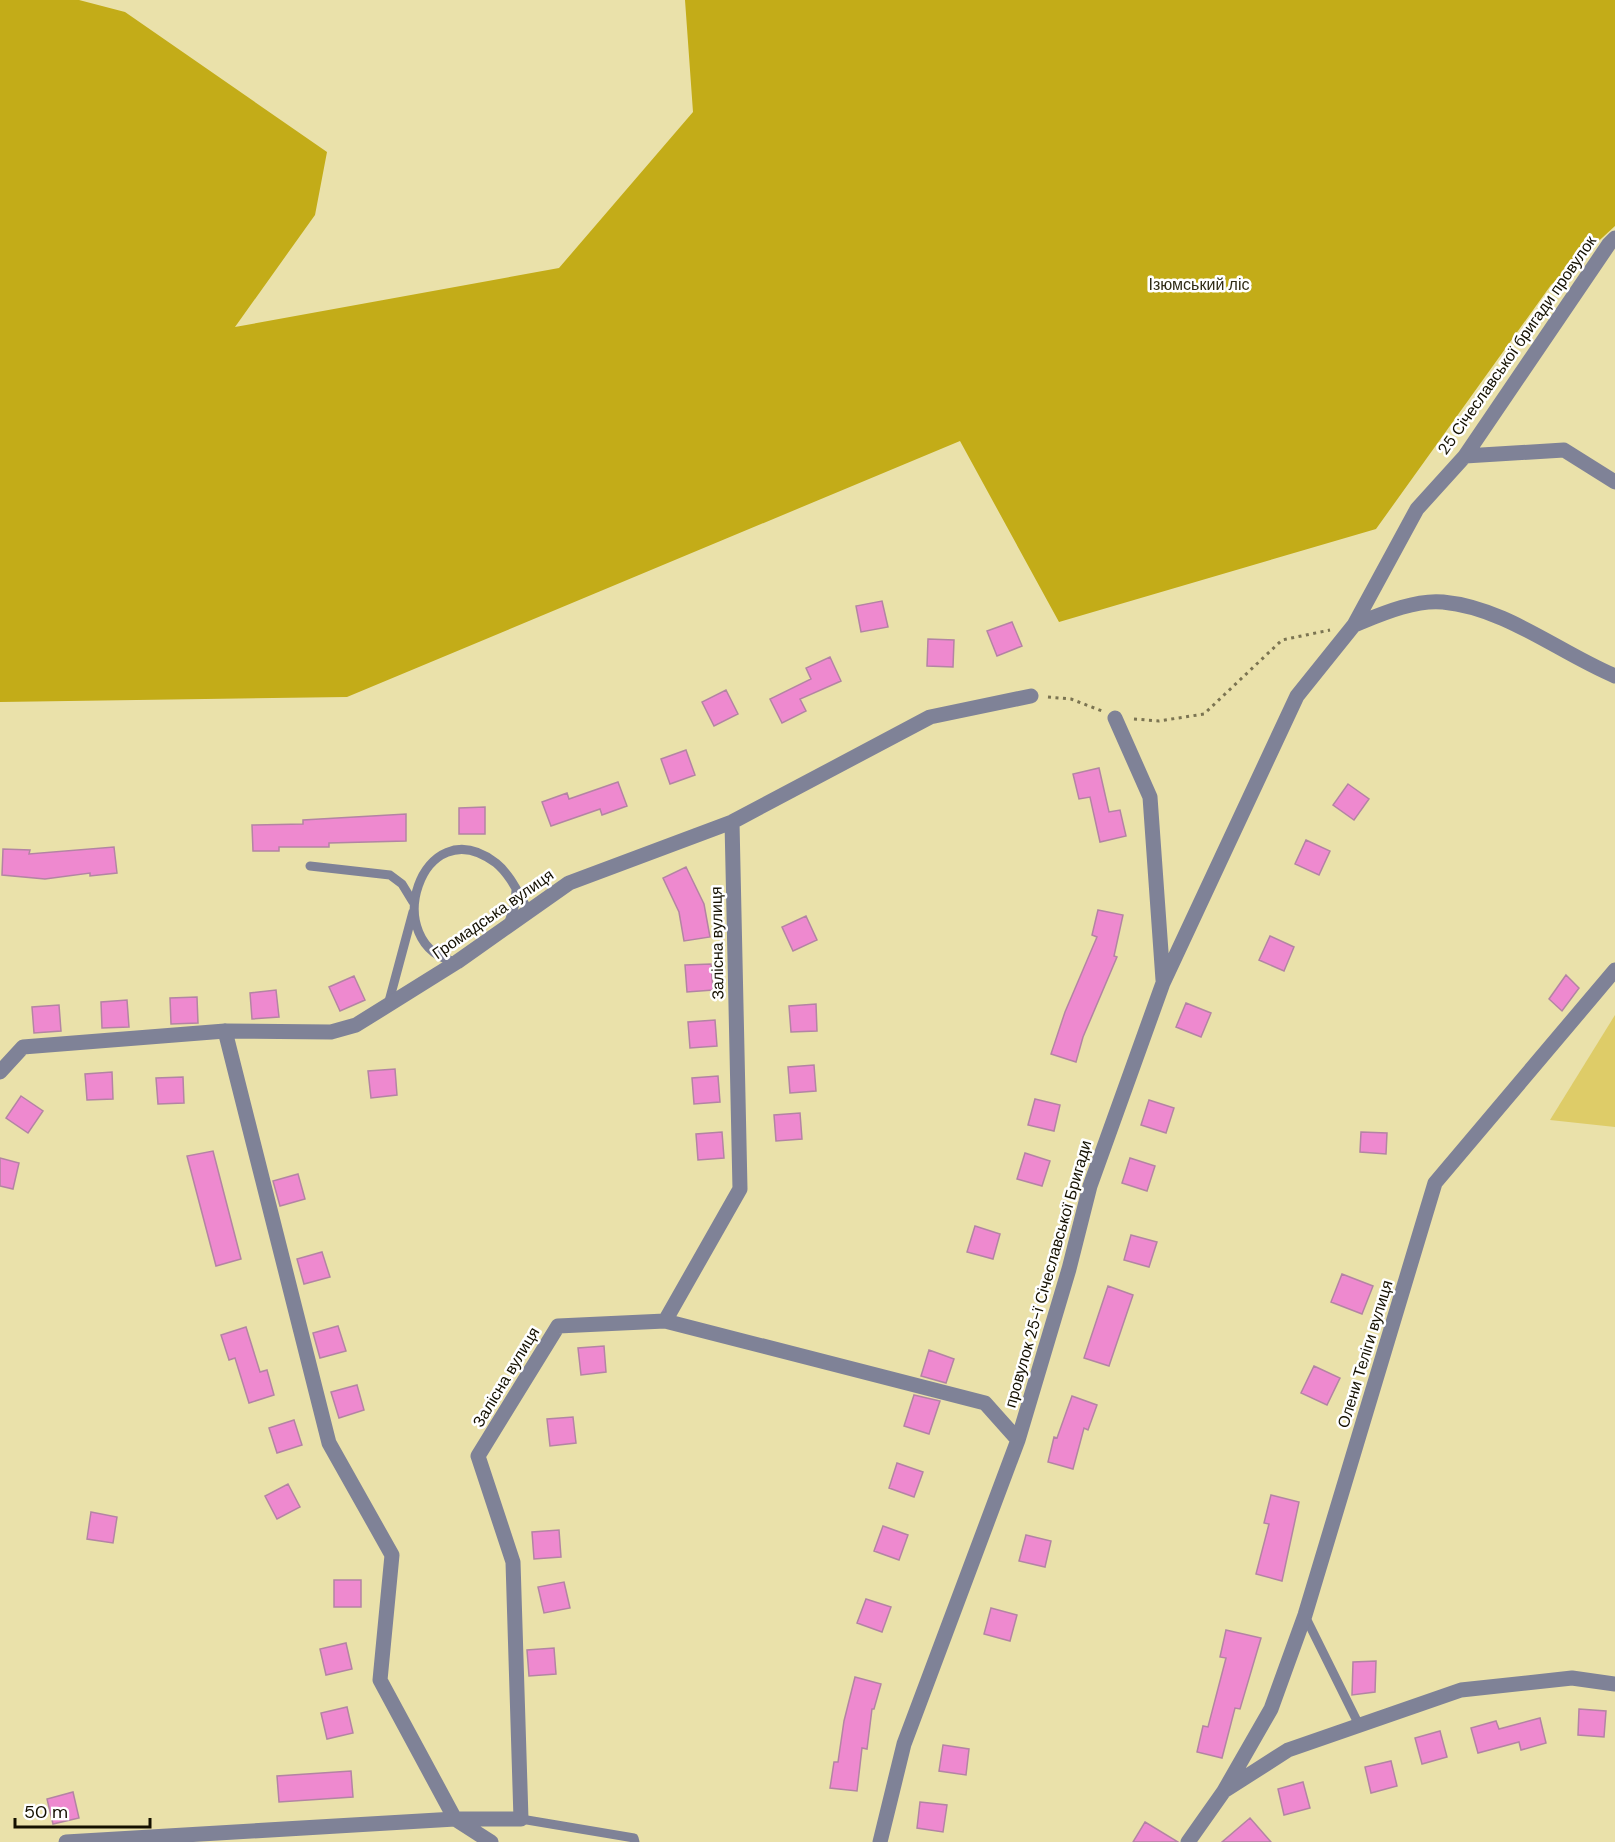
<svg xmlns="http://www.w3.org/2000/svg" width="1615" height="1842" viewBox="0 0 1615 1842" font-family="'DM Sans',sans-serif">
  <rect width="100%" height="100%" fill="#eae1aa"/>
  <path fill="#decc68" d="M 1615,1015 L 1615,1127 L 1550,1120 Z"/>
  <path fill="#c3ac18" d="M 0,0 L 79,0 L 125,12 L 327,152 L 315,215 L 235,327 L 559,268 L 693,112 L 685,0 L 1615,0 L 1615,226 L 1551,285 L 1376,529 L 1059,622 L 960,441 L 347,697 L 0,702 Z"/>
  <path fill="#ee89cf" stroke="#b384a3" stroke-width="1.5" d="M 882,601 L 888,627 L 861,632 L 856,606 Z
    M 1012,622 L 1022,646 L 997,656 L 987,631 Z
    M 928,639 L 954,640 L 953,667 L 927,666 Z
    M 830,657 L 841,681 L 800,699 L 806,711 L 782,723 L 770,699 L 811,679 L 806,668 Z
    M 726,690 L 738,714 L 714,726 L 702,702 Z
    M 686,750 L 695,775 L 670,784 L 661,759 Z
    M 1099,768 L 1109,812 L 1120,810 L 1126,836 L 1100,842 L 1090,797 L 1079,799 L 1073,774 Z
    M 618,782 L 627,806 L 602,815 L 600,809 L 551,826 L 542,802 L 567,793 L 569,799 Z
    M 1348,784 L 1369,799 L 1354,820 L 1333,805 Z
    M 485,807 L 485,834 L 459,834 L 459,808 Z
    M 406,814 L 406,841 L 329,843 L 329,847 L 279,847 L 279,851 L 253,851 L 252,825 L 303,824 L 303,820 Z
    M 1306,840 L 1330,851 L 1319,875 L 1295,864 Z
    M 114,847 L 117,873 L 90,876 L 90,873 L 45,879 L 2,875 L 3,849 L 30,850 L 29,854 Z
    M 686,867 L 704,904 L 710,937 L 684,941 L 679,912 L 663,878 Z
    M 1098,910 L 1123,915 L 1114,956 L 1117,957 L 1083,1037 L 1076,1062 L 1051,1054 L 1065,1012 L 1097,937 L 1092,935 Z
    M 806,916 L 817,940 L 793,951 L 782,927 Z
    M 1270,936 L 1294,947 L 1284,971 L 1259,960 Z
    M 711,964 L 713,990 L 687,992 L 685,965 Z
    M 1566,975 L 1579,988 L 1562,1011 L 1549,999 Z
    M 354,976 L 365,1000 L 340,1011 L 329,987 Z
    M 276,990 L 279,1017 L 252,1019 L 250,993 Z
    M 197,997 L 198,1023 L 171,1024 L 170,998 Z
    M 127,1000 L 129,1027 L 102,1028 L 101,1002 Z
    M 1186,1003 L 1211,1013 L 1201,1037 L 1176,1027 Z
    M 816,1004 L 817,1031 L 791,1032 L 789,1006 Z
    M 59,1005 L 61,1031 L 34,1033 L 32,1007 Z
    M 715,1020 L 717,1046 L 690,1048 L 688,1022 Z
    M 814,1065 L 816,1091 L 790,1093 L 788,1067 Z
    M 395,1069 L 397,1095 L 371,1098 L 368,1071 Z
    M 112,1072 L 113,1099 L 87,1100 L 85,1074 Z
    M 718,1076 L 720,1102 L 694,1104 L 692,1078 Z
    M 183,1077 L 184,1103 L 158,1104 L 156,1078 Z
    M 21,1096 L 43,1111 L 28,1133 L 6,1118 Z
    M 1035,1099 L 1060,1105 L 1054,1131 L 1028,1125 Z
    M 1149,1100 L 1174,1108 L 1166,1133 L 1141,1125 Z
    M 800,1113 L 802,1139 L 776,1141 L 774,1115 Z
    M 722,1132 L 724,1158 L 698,1160 L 696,1134 Z
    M 1361,1132 L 1387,1133 L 1386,1154 L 1360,1152 Z
    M 213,1151 L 241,1259 L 216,1266 L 187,1156 Z
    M 1025,1153 L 1050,1161 L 1042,1186 L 1017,1179 Z
    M 0,1158 L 19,1163 L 13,1189 L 0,1186 Z
    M 1130,1158 L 1155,1166 L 1147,1191 L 1122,1183 Z
    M 298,1174 L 305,1199 L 280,1206 L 273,1181 Z
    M 975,1226 L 1000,1234 L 993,1259 L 967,1252 Z
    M 1131,1235 L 1157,1242 L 1149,1267 L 1124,1260 Z
    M 322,1252 L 330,1277 L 304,1284 L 297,1259 Z
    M 1342,1274 L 1373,1286 L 1362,1314 L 1331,1302 Z
    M 1108,1286 L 1133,1295 L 1109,1366 L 1084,1358 Z
    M 338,1326 L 346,1351 L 320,1358 L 313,1333 Z
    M 246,1327 L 260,1372 L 267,1370 L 274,1395 L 249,1403 L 235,1358 L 229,1360 L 221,1335 Z
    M 604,1346 L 606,1372 L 581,1375 L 578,1348 Z
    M 929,1350 L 954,1359 L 946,1383 L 921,1376 Z
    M 1314,1366 L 1340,1378 L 1327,1405 L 1301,1393 Z
    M 357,1385 L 364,1410 L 339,1418 L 331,1392 Z
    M 914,1395 L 940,1401 L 929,1434 L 904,1426 Z
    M 1072,1396 L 1097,1405 L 1088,1430 L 1084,1428 L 1073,1469 L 1048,1462 L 1054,1437 L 1057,1438 Z
    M 573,1417 L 576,1443 L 550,1446 L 547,1419 Z
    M 294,1420 L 302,1445 L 277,1453 L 269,1428 Z
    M 897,1463 L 923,1472 L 914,1497 L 889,1488 Z
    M 288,1484 L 300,1507 L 277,1519 L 265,1496 Z
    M 1271,1495 L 1299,1502 L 1282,1581 L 1256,1574 L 1269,1524 L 1264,1523 Z
    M 91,1512 L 117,1517 L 113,1543 L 87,1539 Z
    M 883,1526 L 908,1535 L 899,1560 L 874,1551 Z
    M 559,1530 L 561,1557 L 534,1559 L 532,1532 Z
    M 1026,1535 L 1051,1541 L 1045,1567 L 1019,1561 Z
    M 334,1580 L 361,1580 L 361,1607 L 334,1607 Z
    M 564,1582 L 570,1608 L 544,1613 L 538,1587 Z
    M 866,1599 L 891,1607 L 882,1632 L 857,1623 Z
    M 991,1608 L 1017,1615 L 1010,1641 L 984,1634 Z
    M 1226,1630 L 1261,1638 L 1240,1709 L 1235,1708 L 1222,1758 L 1197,1752 L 1203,1726 L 1208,1727 L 1226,1658 L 1220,1657 Z
    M 346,1643 L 352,1669 L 326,1675 L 320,1649 Z
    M 554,1648 L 556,1674 L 529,1676 L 527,1650 Z
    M 1376,1661 L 1375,1692 L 1352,1695 L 1353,1662 Z
    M 855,1677 L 881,1684 L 874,1709 L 872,1709 L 867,1749 L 862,1748 L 857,1791 L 830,1788 L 834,1762 L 838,1762 L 844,1721 Z
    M 347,1707 L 353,1733 L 327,1739 L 321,1713 Z
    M 1579,1709 L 1606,1711 L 1604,1737 L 1578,1735 Z
    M 1540,1718 L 1546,1743 L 1521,1750 L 1519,1742 L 1478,1753 L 1471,1728 L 1496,1721 L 1499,1729 Z
    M 1440,1731 L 1447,1757 L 1422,1764 L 1415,1738 Z
    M 943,1745 L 969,1749 L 966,1775 L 939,1771 Z
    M 1391,1761 L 1397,1786 L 1371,1793 L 1365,1767 Z
    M 351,1771 L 353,1797 L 279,1802 L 277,1776 Z
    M 1303,1782 L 1310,1808 L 1284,1815 L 1278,1789 Z
    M 73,1792 L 79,1818 L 53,1824 L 47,1799 Z
    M 920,1802 L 947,1805 L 943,1832 L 917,1828 Z
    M 1250,1818 L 1271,1842 L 1222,1842 Z
    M 1145,1822 L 1178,1842 L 1133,1842 Z"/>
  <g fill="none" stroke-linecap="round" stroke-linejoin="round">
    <path stroke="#7b7452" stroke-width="3" stroke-dasharray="3 4.5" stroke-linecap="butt" d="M 1048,697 L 1071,699 L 1102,711
      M 1134,719 L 1159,721 L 1204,714 L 1282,640 L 1330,630"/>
    <path stroke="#7f8297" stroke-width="9" d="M 310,866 L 390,875 L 402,884 L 413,902
      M 508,925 L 515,904 L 516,890
      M 457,962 C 377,947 421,806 496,863 C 511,875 520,897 530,913
      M 388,1005 L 413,912
      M 1305,1616 L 1360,1727
      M 521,1819 L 634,1838 L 635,1842"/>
    <path stroke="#7f8297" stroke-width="15" d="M 1465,456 L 1564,450 L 1615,482
      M 1354,625 C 1379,615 1415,599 1443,602 C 1506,608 1558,652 1615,676
      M 1115,718 L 1150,797 L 1163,980
      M 225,1031 L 329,1443 L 392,1555 L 380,1680 L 455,1819 L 491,1842
      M 0,1072 L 23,1047 L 225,1031 L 331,1032 L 356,1025 L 457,962 L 569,883 L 732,822 L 930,717 L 1031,696
      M 665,1321 L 740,1189 L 732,822
      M 1224,1791 L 1271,1709 L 1305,1615 L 1435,1183 L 1615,970
      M 66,1842 L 455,1819 L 521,1819 L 513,1562 L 478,1456 L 558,1326 L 665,1321 L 985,1403 L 1018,1440
      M 880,1842 L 904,1744 L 1018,1440 L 1069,1269 L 1090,1186 L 1163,983 L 1297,696 L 1354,625 L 1417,509 L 1465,456 L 1609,244 L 1615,238
      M 1188,1842 L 1224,1791 L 1288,1750 L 1461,1690 L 1572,1678 L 1615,1684"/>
  </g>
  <g text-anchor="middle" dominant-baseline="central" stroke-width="5" stroke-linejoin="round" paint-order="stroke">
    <g font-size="16" fill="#302c16" stroke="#fff">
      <text x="1199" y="284">Ізюмський ліс</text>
    </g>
    <g font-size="16" fill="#141000" stroke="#fff">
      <text transform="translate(1517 345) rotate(-55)">25 Січеславської бригади провулок</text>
      <text transform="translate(493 914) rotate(-35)">Громадська вулиця</text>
      <text transform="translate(717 943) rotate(-91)">Залісна вулиця</text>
      <text transform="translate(1048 1274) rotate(-74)">провулок 25-ї Січеславської Бригади</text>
      <text transform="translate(1365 1354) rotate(-73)">Олени Теліги вулиця</text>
      <text transform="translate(506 1377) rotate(-59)">Залісна вулиця</text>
    </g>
  </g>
  <path d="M15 1818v9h135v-9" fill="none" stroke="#141000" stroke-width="3"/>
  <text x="24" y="1818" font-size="18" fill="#141000" stroke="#ffffff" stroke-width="4.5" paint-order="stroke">50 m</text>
</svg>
